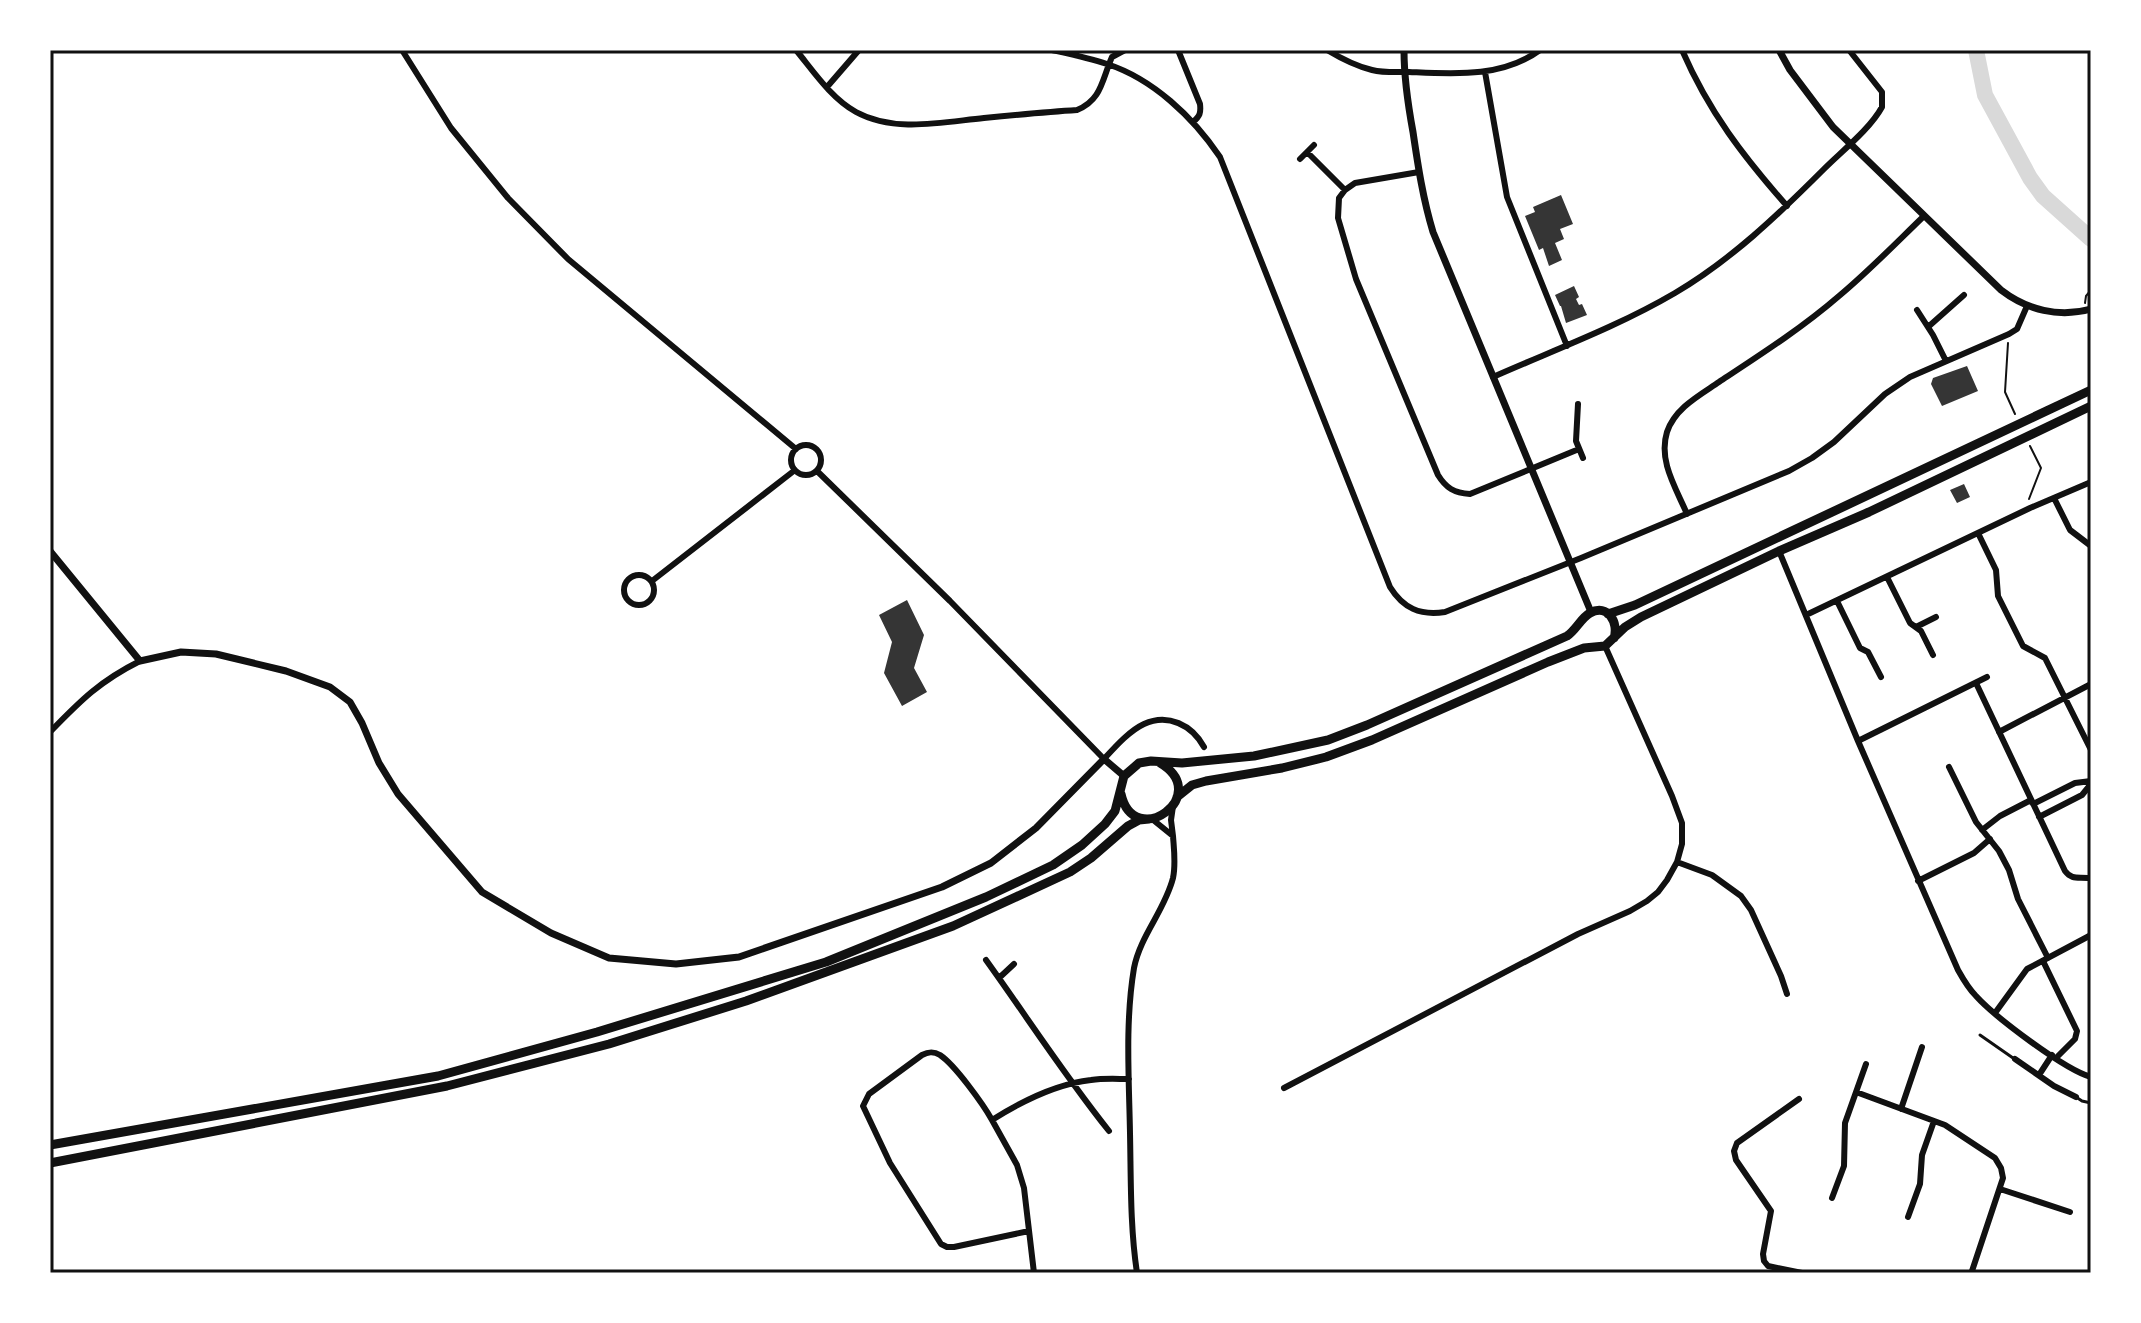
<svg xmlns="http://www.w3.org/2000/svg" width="2141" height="1323" viewBox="0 0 2141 1323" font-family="'Alegreya Sans',sans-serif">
  <rect width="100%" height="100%" fill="#fff"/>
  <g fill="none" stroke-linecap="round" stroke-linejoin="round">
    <path stroke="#d9d9d9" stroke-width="16" d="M 1976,50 L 1985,95 L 2030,178 L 2043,196 L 2091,239"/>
  </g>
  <path fill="#353535" d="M 1561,195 L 1573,224 L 1560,229 L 1564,239 L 1555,243 L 1562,260 L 1549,266 L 1543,248 L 1539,250 L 1525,216 L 1535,212 L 1533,207 Z
    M 1574,286 L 1579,297 L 1576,299 L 1579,305 L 1582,304 L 1587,315 L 1566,323 L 1561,306 L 1560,306 L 1555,295 Z
    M 1967,366 L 1978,391 L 1942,406 L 1931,384 L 1933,378 Z
    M 1964,484 L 1970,497 L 1957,503 L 1950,490 Z
    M 907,600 L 924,635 L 914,668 L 927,692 L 902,706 L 884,673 L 892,642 L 879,615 Z"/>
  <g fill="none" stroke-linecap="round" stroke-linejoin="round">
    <path stroke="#111" stroke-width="2" d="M 2085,303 L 2086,296 L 2091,290
      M 2008,343 L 2005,392 L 2015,414
      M 2029,499 L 2041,468 L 2030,446"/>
    <path stroke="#111" stroke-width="3" d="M 1980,1035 L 2013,1058
      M 2076,1097 L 2082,1101 L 2091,1103"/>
    <path stroke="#111" stroke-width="6" d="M 402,50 L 451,128 L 508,198 L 568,259 L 796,449
      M 796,50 C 814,72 831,98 856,112 C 894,133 943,122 984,118 C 1015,115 1046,112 1077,110 C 1102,100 1102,79 1112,57 L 1125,50
      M 1052,50 C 1070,54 1089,58 1107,64 C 1153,79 1193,117 1220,157 L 1390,587 C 1403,608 1420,616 1445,612 L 1581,558 L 1789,471 L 1812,458 L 1834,442 L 1885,394 L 1910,377 L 2009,334 L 2017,329 L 2027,306
      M 1178,50 L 1200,104 C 1201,113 1200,116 1193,122
      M 1327,50 C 1342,59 1355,66 1372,70 C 1384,73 1397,72 1409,72 C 1454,74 1502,78 1540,50
      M 1682,50 C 1709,112 1743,156 1787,206
      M 1485,72 L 1507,197 L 1567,346
      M 827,87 L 859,50
      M 1307,152 L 1345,190
      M 1300,159 L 1314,145
      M 1419,172 L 1355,183 L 1345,190 L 1339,198 L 1338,218 L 1356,279 L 1438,475 C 1446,488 1454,493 1470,494 L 1579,449
      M 1917,310 L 1933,335 L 1946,361
      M 1928,327 L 1964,295
      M 1493,377 C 1554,350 1617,327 1675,293 C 1731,260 1778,215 1824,169 C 1842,151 1870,129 1882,107 L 1882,92 L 1849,50
      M 1578,404 L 1576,441 L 1583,458
      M791 460a15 15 0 1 1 30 0a15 15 0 1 1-30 0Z
      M 817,471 L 950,601 L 1104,759 C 1115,747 1129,731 1144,724 C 1168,713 1192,725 1204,747
      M 2054,498 L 2070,530 L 2091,546
      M 1687,514 C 1676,488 1658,461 1667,432 C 1675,408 1700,395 1719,382 C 1760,355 1802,328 1839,296 C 1869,271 1896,243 1924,216
      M 1978,533 L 1996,570 L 1998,596 L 2023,646 L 2045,658 L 2091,750
      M 1779,551 L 1858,741 L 1958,970 C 1963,979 1968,988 1976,996 C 1995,1017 2065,1070 2091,1077
      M624 590a15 15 0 1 1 30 0a15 15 0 1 1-30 0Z
      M 1887,577 L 1910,623 L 1921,631 L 1933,655
      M 652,581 L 795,470
      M 1837,601 L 1860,648 L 1868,652 L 1881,677
      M 1806,615 L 2030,508 L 2091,482
      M 1916,627 L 1936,617
      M 1976,683 L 2065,871 C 2072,880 2077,877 2088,878
      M 50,732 C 81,700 100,681 140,661
      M 1999,732 L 2091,684
      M 1858,741 L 1987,677
      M 1949,767 L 1976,822 L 1999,851 L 2009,870 L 2018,899 L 2048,958
      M 2033,804 L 2075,783 L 2091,781
      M 2039,817 L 2082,795 L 2091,784
      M 1152,819 L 1173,836 L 1171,820 L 1173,806
      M 1982,830 L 2000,816 L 2031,800
      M 1677,862 L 1712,875 L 1741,896 L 1751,910 L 1781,976 L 1787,994
      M 1918,881 L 1974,853 L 1990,839
      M 986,960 C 1027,1017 1065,1076 1109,1131
      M 2043,961 L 2077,1031 L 2075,1039 L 2056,1058
      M 999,978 L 1014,964
      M 1995,1013 L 2027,969 L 2091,935
      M 2015,1059 L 2054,1086 L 2076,1097
      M 2039,1075 L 2052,1055
      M 1284,1088 L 1578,934 L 1630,911 L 1647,901 L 1658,892 L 1667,880 L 1677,862 L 1682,844 L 1682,823 L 1672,796 L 1605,646
      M 1856,1092 L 1945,1125 L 1995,1158 L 2001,1168 L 2003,1178 L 1972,1271
      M 1799,1099 L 1737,1143 L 1734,1151 L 1736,1160 L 1771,1211 L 1763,1254 L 1764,1261 L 1768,1266 L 1802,1273
      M 1901,1109 L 1922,1047
      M 992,1120 C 983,1104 955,1065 940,1055 C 933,1051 928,1052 922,1055 L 869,1094 L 863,1106 L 890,1163 L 941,1244 L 947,1247 L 954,1247 L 1029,1231
      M 2000,1189 L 2070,1212
      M 1832,1198 L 1844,1166 L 1845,1123 L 1866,1064
      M 1908,1217 L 1920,1184 L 1922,1155 L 1934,1121
      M 1034,1273 L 1024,1188 L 1017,1165 L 992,1120 C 1022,1101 1056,1084 1091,1080 C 1104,1078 1117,1079 1129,1079
      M 1137,1273 C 1130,1227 1131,1179 1130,1133 C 1129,1078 1125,1022 1134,968 C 1140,936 1165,910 1173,878 C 1176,864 1174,850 1173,836"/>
    <path stroke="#111" stroke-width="7" d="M 1404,50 C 1404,78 1408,105 1413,132 C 1418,166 1423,199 1433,232 L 1591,612
      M 1779,50 L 1790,70 L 1833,127 L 2001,290 C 2027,310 2059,318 2091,309
      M 50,551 L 140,661 L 181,652 L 216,654 L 286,671 L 330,687 L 350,702 L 362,723 L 379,763 L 398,794 L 482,892 L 551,933 L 609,958 L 676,964 L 739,957 L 942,887 L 991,863 L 1036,828 L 1104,759 L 1124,776"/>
    <path stroke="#111" stroke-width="9" d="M 1608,614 L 1635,605 L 2091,390
      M 1121,794 C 1134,852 1214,795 1160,763
      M 1177,797 L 1192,785 L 1206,781 L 1282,768 L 1326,757 L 1372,740 L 1548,662 L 1584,648 L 1605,646 L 1625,627 L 1641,617 L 1779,551 L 1869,512 L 2091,406
      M 50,1145 L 438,1076 L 597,1032 L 826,962 L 986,897 L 1053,865 L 1082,845 L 1105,824 L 1115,811 L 1124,776 L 1139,763 L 1151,761 L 1182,763 L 1254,756 L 1328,740 L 1367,725 L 1567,636 C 1576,630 1581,618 1590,613 C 1608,603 1619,623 1614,638
      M 50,1163 L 447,1086 L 609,1044 L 746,1001 L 953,926 L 1070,872 L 1091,858 L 1128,826 L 1139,820 L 1149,819"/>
  </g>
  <rect width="2141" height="1323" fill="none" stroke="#ffffff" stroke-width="104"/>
  <rect x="52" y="52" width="2037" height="1219" fill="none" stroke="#111" stroke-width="3"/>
</svg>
